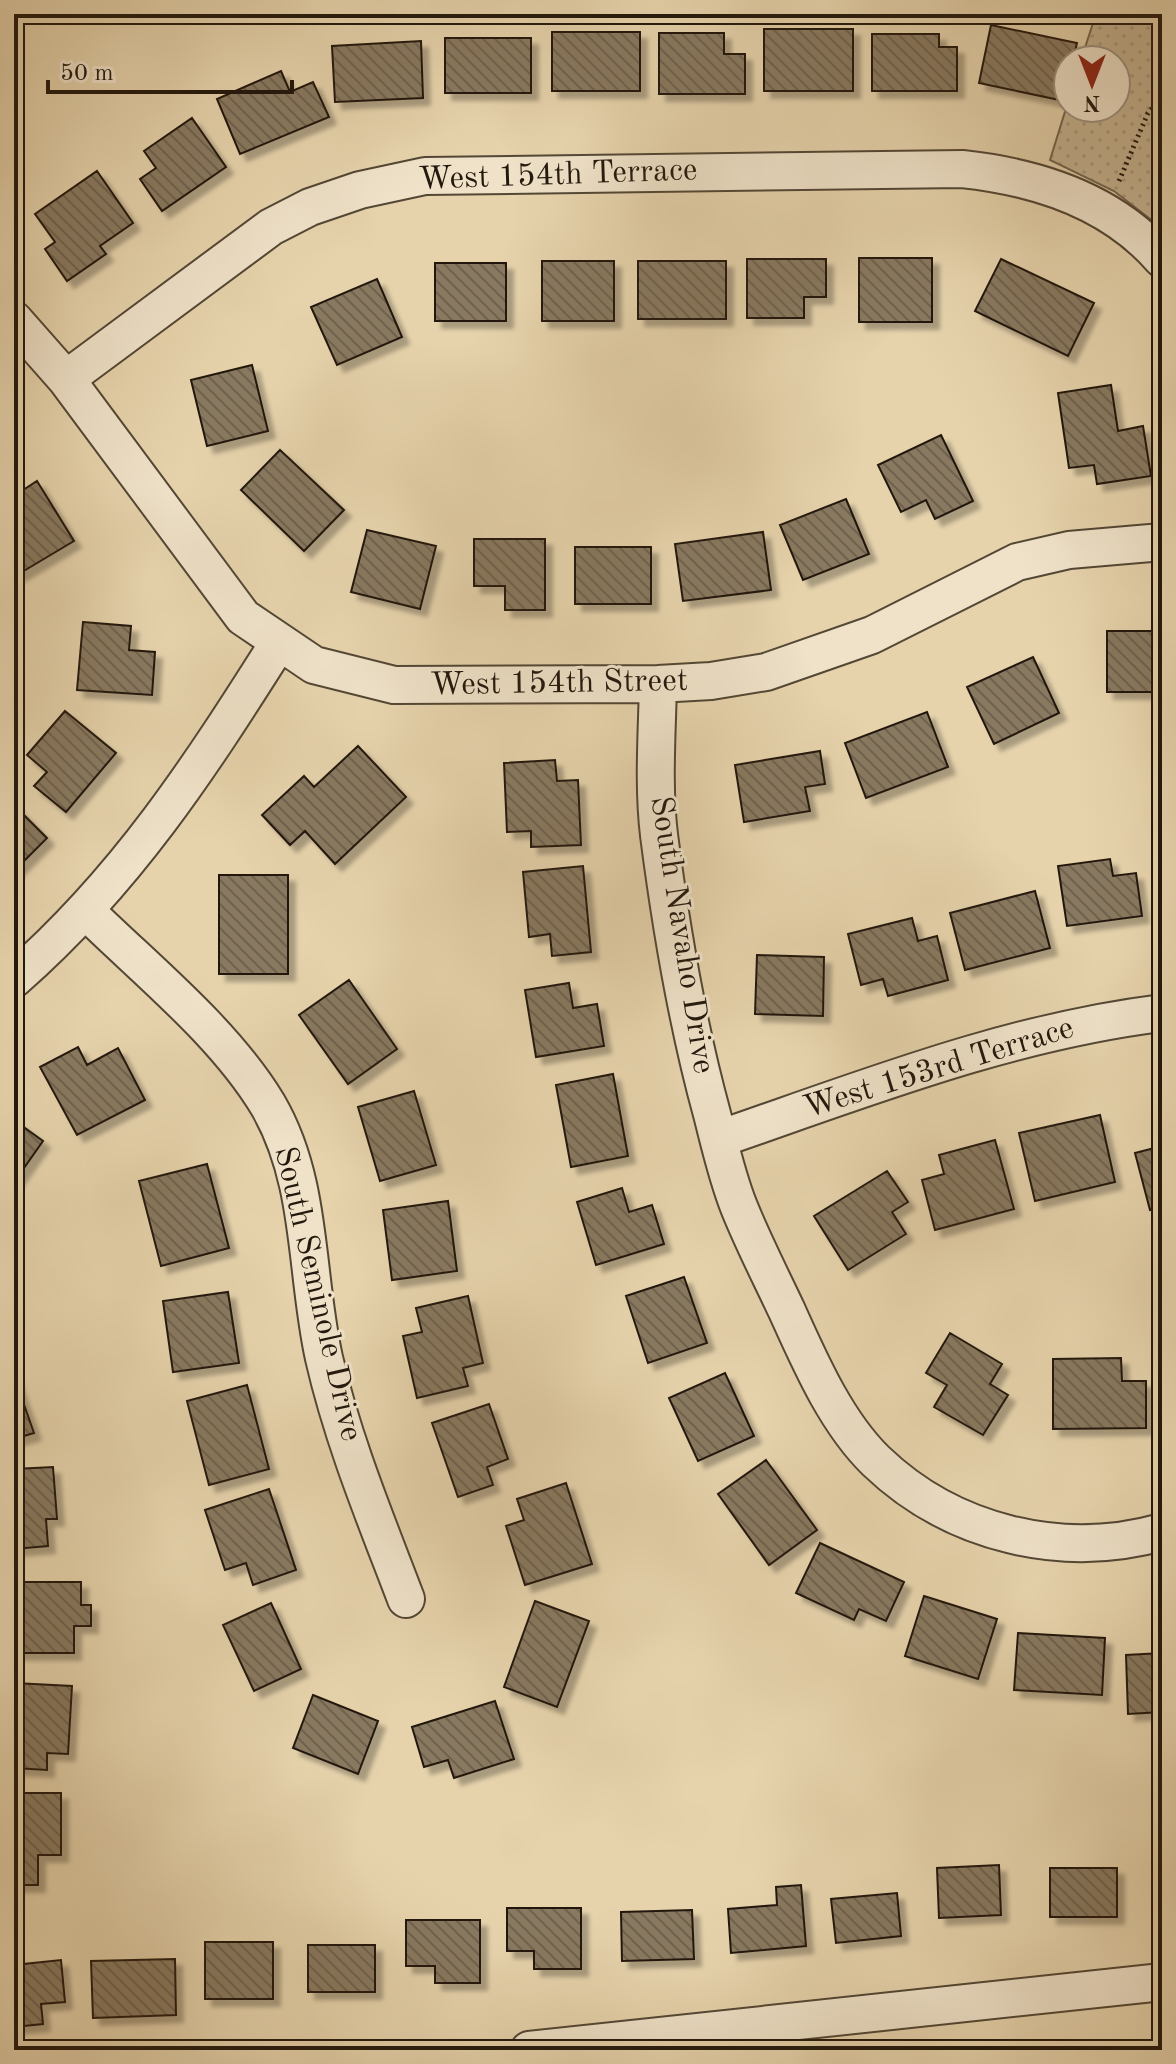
<svg xmlns="http://www.w3.org/2000/svg" width="1176" height="2064" viewBox="0 0 1176 2064" font-family="'Old Standard TT',serif">
  <defs>
    <pattern id="park-dots" width="8" height="8" patternUnits="userSpaceOnUse" patternTransform="scale(2)"><rect width="8" height="8" fill="#c5b391"/><path d="M2 2h.1M6 6h.1" fill="none" stroke="#a9997c" stroke-width="1.8" stroke-linecap="round"/></pattern>
    <pattern id="building-back-hatch" width="6" height="6" patternUnits="userSpaceOnUse" patternTransform="scale(2)"><rect width="6" height="6" fill="#887960"/><path d="M-1 5l2 2M0 0l6 6M5-1l2 2" fill="none" stroke="#6f624e"/></pattern>
    <filter id="shadow"><feDropShadow dx="7" dy="7" stdDeviation="2" flood-color="#0004"/></filter>
  </defs>
  <rect width="100%" height="100%" fill="#e6d3ac"/>
  <filter id="stains"><feTurbulence type="fractalNoise" baseFrequency=".0025" numOctaves="4"/><feColorMatrix values="0 0 0 0 .2 0 0 0 0 .09 0 0 0 0 .02 0 0 0 .5 -.17"/></filter>
  <radialGradient id="worn" r=".72"><stop offset=".6" stop-color="#630" stop-opacity="0"/><stop offset="1" stop-color="#630" stop-opacity=".3"/></radialGradient>
  <path fill="url(#park-dots)" stroke="#74664f" stroke-width="2" d="M 1096,14 L 1162,14 L 1162,228 L 1114,191 L 1050,160 L 1068,102 L 1068,108 L 1116,108 L 1116,60 L 1081,60 Z"/>
  <path fill="url(#building-back-hatch)" stroke="#22180d" stroke-width="2" filter="url(#shadow)" d="M 991,25 L 1077,43 L 1073,60 L 1068,60 L 1064,101 L 979,83 Z
    M 764,29 L 853,29 L 853,91 L 764,91 Z
    M 552,32 L 640,32 L 640,91 L 552,91 Z
    M 659,33 L 724,33 L 724,54 L 745,54 L 745,94 L 659,94 Z
    M 872,34 L 939,34 L 939,47 L 957,47 L 957,91 L 872,91 Z
    M 445,38 L 531,38 L 531,93 L 445,93 Z
    M 421,41 L 423,98 L 335,102 L 332,46 Z
    M 281,71 L 290,92 L 313,82 L 329,117 L 240,154 L 217,99 Z
    M 192,118 L 226,167 L 162,211 L 140,179 L 156,168 L 144,151 Z
    M 97,171 L 133,223 L 100,246 L 106,254 L 67,281 L 45,249 L 55,242 L 35,214 Z
    M 859,258 L 932,258 L 932,322 L 859,322 Z
    M 747,259 L 826,259 L 826,297 L 804,297 L 804,318 L 747,318 Z
    M 1001,259 L 1094,303 L 1068,356 L 975,311 Z
    M 542,261 L 614,261 L 614,321 L 542,321 Z
    M 638,261 L 726,261 L 726,319 L 638,319 Z
    M 435,263 L 506,263 L 506,321 L 435,321 Z
    M 377,279 L 402,337 L 337,365 L 311,307 Z
    M 252,365 L 268,431 L 207,446 L 191,380 Z
    M 1111,385 L 1118,431 L 1143,426 L 1151,476 L 1097,484 L 1094,465 L 1069,468 L 1058,393 Z
    M 941,435 L 973,501 L 935,519 L 926,500 L 901,512 L 878,465 Z
    M 280,450 L 344,510 L 304,551 L 241,490 Z
    M 37,481 L 74,541 L 17,575 L 14,570 L 14,496 Z
    M 846,499 L 869,554 L 803,580 L 780,525 Z
    M 367,530 L 436,546 L 420,609 L 351,592 Z
    M 763,532 L 771,590 L 683,601 L 675,544 Z
    M 474,539 L 545,539 L 545,610 L 505,610 L 505,586 L 474,586 Z
    M 575,547 L 651,547 L 651,604 L 575,604 Z
    M 83,622 L 131,626 L 129,650 L 155,652 L 152,695 L 77,690 Z
    M 1107,631 L 1162,631 L 1162,692 L 1107,692 Z
    M 1033,657 L 1059,713 L 994,744 L 967,687 Z
    M 65,711 L 116,753 L 66,812 L 34,786 L 47,772 L 27,755 Z
    M 927,712 L 948,767 L 866,798 L 845,743 Z
    M 358,746 L 406,797 L 335,864 L 305,831 L 290,845 L 262,815 L 304,776 L 314,787 Z
    M 820,751 L 825,784 L 805,787 L 810,811 L 744,822 L 735,765 Z
    M 555,760 L 557,781 L 578,780 L 581,845 L 531,847 L 531,831 L 507,832 L 504,763 Z
    M 14,805 L 47,838 L 14,871 Z
    M 1110,859 L 1113,876 L 1136,873 L 1142,916 L 1067,926 L 1058,866 Z
    M 583,866 L 591,952 L 552,956 L 550,934 L 529,937 L 523,872 Z
    M 219,875 L 288,875 L 288,974 L 219,974 Z
    M 1035,891 L 1050,948 L 965,970 L 950,913 Z
    M 912,918 L 918,941 L 937,936 L 948,980 L 888,996 L 883,979 L 861,985 L 848,934 Z
    M 757,955 L 824,957 L 823,1016 L 755,1014 Z
    M 349,980 L 397,1049 L 348,1084 L 299,1015 Z
    M 569,983 L 573,1008 L 597,1004 L 604,1046 L 536,1057 L 525,990 Z
    M 78,1047 L 87,1065 L 118,1048 L 145,1100 L 77,1135 L 40,1067 Z
    M 613,1074 L 628,1156 L 571,1167 L 556,1085 Z
    M 414,1091 L 436,1165 L 380,1181 L 358,1107 Z
    M 1100,1115 L 1115,1182 L 1035,1201 L 1019,1133 Z
    M 14,1120 L 43,1141 L 14,1182 Z
    M 995,1140 L 1014,1209 L 935,1230 L 922,1180 L 944,1174 L 939,1155 Z
    M 1162,1146 L 1162,1207 L 1150,1210 L 1135,1153 Z
    M 207,1164 L 229,1248 L 161,1266 L 139,1181 Z
    M 887,1171 L 908,1202 L 892,1212 L 906,1234 L 848,1270 L 814,1216 Z
    M 622,1188 L 629,1212 L 652,1205 L 664,1244 L 596,1265 L 577,1202 Z
    M 448,1201 L 457,1271 L 392,1280 L 383,1210 Z
    M 684,1277 L 707,1343 L 648,1363 L 626,1296 Z
    M 228,1292 L 239,1363 L 173,1372 L 163,1301 Z
    M 468,1296 L 483,1363 L 463,1368 L 468,1386 L 417,1398 L 403,1336 L 422,1332 L 416,1308 Z
    M 950,1333 L 1002,1364 L 990,1384 L 1008,1395 L 983,1435 L 934,1407 L 947,1385 L 926,1373 Z
    M 1121,1358 L 1122,1381 L 1146,1381 L 1146,1428 L 1053,1429 L 1053,1359 Z
    M 725,1373 L 754,1436 L 698,1461 L 669,1398 Z
    M 14,1376 L 34,1433 L 14,1439 Z
    M 247,1385 L 269,1469 L 209,1485 L 187,1401 Z
    M 489,1404 L 508,1459 L 487,1467 L 493,1485 L 458,1497 L 432,1423 Z
    M 766,1460 L 817,1530 L 769,1565 L 718,1494 Z
    M 53,1467 L 57,1519 L 46,1519 L 48,1546 L 14,1549 L 14,1469 Z
    M 566,1483 L 592,1564 L 525,1585 L 506,1526 L 524,1520 L 517,1499 Z
    M 269,1489 L 296,1570 L 253,1585 L 246,1563 L 225,1570 L 205,1510 Z
    M 820,1543 L 904,1582 L 886,1621 L 859,1609 L 854,1620 L 796,1593 Z
    M 14,1582 L 81,1582 L 81,1605 L 91,1605 L 91,1626 L 74,1626 L 74,1653 L 14,1653 Z
    M 924,1596 L 997,1619 L 978,1679 L 905,1656 Z
    M 535,1601 L 589,1621 L 557,1707 L 504,1687 Z
    M 271,1603 L 301,1669 L 254,1691 L 223,1625 Z
    M 1018,1633 L 1105,1638 L 1102,1695 L 1014,1690 Z
    M 1162,1653 L 1162,1712 L 1128,1714 L 1126,1655 Z
    M 14,1683 L 72,1686 L 68,1754 L 47,1753 L 47,1770 L 14,1768 Z
    M 313,1695 L 378,1721 L 358,1774 L 293,1748 Z
    M 495,1701 L 514,1759 L 454,1778 L 448,1760 L 424,1767 L 412,1727 Z
    M 14,1793 L 61,1793 L 61,1855 L 38,1855 L 38,1885 L 14,1885 Z
    M 1162,1856 L 1162,1907 L 1159,1907 L 1155,1857 Z
    M 999,1865 L 1001,1915 L 939,1918 L 937,1868 Z
    M 1050,1868 L 1117,1868 L 1117,1917 L 1050,1917 Z
    M 801,1885 L 806,1946 L 731,1953 L 728,1909 L 777,1905 L 776,1887 Z
    M 897,1893 L 901,1936 L 836,1943 L 831,1899 Z
    M 507,1908 L 581,1908 L 581,1969 L 534,1969 L 534,1951 L 507,1951 Z
    M 692,1910 L 694,1959 L 622,1961 L 621,1912 Z
    M 406,1920 L 480,1920 L 480,1983 L 435,1983 L 435,1966 L 406,1966 Z
    M 205,1942 L 273,1942 L 273,1999 L 205,1999 Z
    M 308,1945 L 375,1945 L 375,1992 L 308,1992 Z
    M 175,1959 L 176,2015 L 93,2018 L 91,1961 Z
    M 61,1960 L 65,2002 L 41,2004 L 43,2024 L 14,2027 L 14,1965 Z"/>
  <g fill="none" stroke-linecap="round" stroke-linejoin="round">
    <g stroke="#534735" stroke-width="40">
      <path id="minor" d="M 14,320 L 66,379 L 243,617 L 314,665 L 394,685 L 658,684 L 711,681 L 766,672 L 872,635 L 1017,562 L 1069,550 L 1162,542
        M 66,379 L 271,227 L 310,207 L 360,190 L 425,176 L 962,169 C 1037,177 1111,200 1162,259
        M 658,684 C 657,733 653,785 659,835 C 671,928 687,1023 712,1114 C 720,1145 727,1177 739,1207 C 753,1242 771,1277 787,1311 C 810,1362 836,1422 876,1461 C 952,1534 1062,1560 1162,1532
        M 86,911 C 146,970 224,1032 268,1105 C 313,1182 305,1273 324,1358 C 343,1441 376,1520 406,1599
        M 14,979 C 127,880 200,767 279,642
        M 719,1139 C 864,1089 1008,1032 1162,1013
        M 529,2050 L 1162,1982"/>
    </g>
    <path stroke="#22180d" stroke-width="5" stroke-dasharray="2 4" stroke-linecap="butt" d="M 1119,181 L 1148,113 L 1162,97"/>
    <use href="#minor" stroke="#efe2c9" stroke-width="36"/>
  </g>
  <g text-anchor="middle" dominant-baseline="central" stroke-width="6" stroke-linejoin="round" paint-order="stroke">
    <g font-size="32" fill="#22180d" stroke="#efe2c9">
      <text transform="translate(558 176) rotate(-2)">West 154th Terrace</text>
      <text transform="translate(559 684) rotate(-1)">West 154th Street</text>
      <text transform="translate(681 935) rotate(81)">South Navaho Drive</text>
      <text transform="translate(939 1069) rotate(-17)">West 153rd Terrace</text>
      <text transform="translate(317 1294) rotate(77)">South Seminole Drive</text>
    </g>
  </g>
  <rect width="1176" height="2064" fill="none" stroke="#e6d3ac" stroke-width="48"/>
  <rect x="16" y="16" width="1144" height="2032" fill="none" stroke="#22180d" stroke-width="4"/>
  <rect x="24" y="24" width="1128" height="2016" fill="none" stroke="#22180d" stroke-width="2"/>
  <g transform="translate(1092 84) rotate(180)"><circle r="38" fill="#efe2c9" stroke="#9d917e" stroke-width="2"/>
  <path d="M0-6L14 30L0 20L-14 30Z" fill="#8f2418"/>
  <text y="-12" font-size="22" font-weight="bold" text-anchor="middle" fill="#22180d">N</text>
  </g>
  <path d="M48 80v12h244v-12" fill="none" stroke="#22180d" stroke-width="4"/>
  <text x="60" y="80" font-size="24" fill="#22180d" stroke="#efe2c9" stroke-width="6" paint-order="stroke">50 m</text>
  <rect width="100%" height="100%" filter="url(#stains)"/>
  <rect width="100%" height="100%" fill="url(#worn)"/>
</svg>
